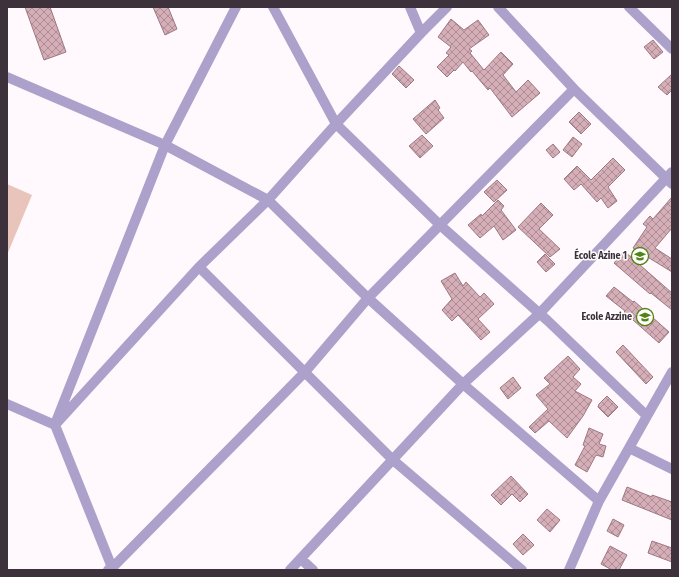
<svg xmlns="http://www.w3.org/2000/svg" width="679" height="577" viewBox="0 0 679 577" font-family="'Fira Sans Condensed',sans-serif">
  <defs>
    <pattern id="building-cross-hatch" width="8" height="8" patternUnits="userSpaceOnUse"><rect width="8" height="8" fill="#d5aeb7"/><path d="M0 0l8 8M0 8l8-8" fill="none" stroke="#ae8e96"/></pattern>
  </defs>
  <rect width="100%" height="100%" fill="#fff9fe"/>
  <path fill="#e9c4bb" d="M 7,184 L 32,195 L 7,255 Z"/>
  <path fill="url(#building-cross-hatch)" stroke="#9d7881" d="M 25,7 L 50,7 L 66,52 L 44,60 Z
    M 153,7 L 168,7 L 177,29 L 165,35 Z
    M 451,19 L 464,30 L 478,20 L 489,35 L 469,49 L 472,51 L 470,53 L 484,70 L 501,52 L 513,64 L 503,75 L 516,92 L 528,80 L 540,93 L 512,117 L 490,88 L 488,90 L 472,71 L 471,72 L 463,62 L 455,71 L 454,70 L 447,77 L 437,67 L 449,55 L 446,53 L 451,47 L 438,37 Z
    M 653,40 L 663,52 L 654,59 L 644,47 Z
    M 399,66 L 414,80 L 406,88 L 392,74 Z
    M 672,74 L 672,90 L 667,95 L 658,87 Z
    M 435,100 L 440,108 L 438,110 L 444,118 L 426,134 L 413,119 Z
    M 579,112 L 591,124 L 581,134 L 569,122 Z
    M 422,135 L 433,146 L 420,158 L 409,146 Z
    M 573,137 L 582,144 L 572,157 L 563,150 Z
    M 553,144 L 560,152 L 553,158 L 546,150 Z
    M 613,158 L 625,170 L 608,187 L 617,201 L 608,208 L 601,198 L 597,202 L 581,184 L 574,190 L 564,179 L 577,166 L 591,180 Z
    M 497,180 L 507,190 L 494,202 L 484,192 Z
    M 672,197 L 672,228 L 655,248 L 672,259 L 672,272 L 633,248 L 647,227 L 643,224 L 650,216 L 653,219 Z
    M 498,200 L 504,206 L 501,210 L 516,230 L 503,240 L 494,226 L 480,238 L 468,225 L 481,214 L 482,216 Z
    M 541,203 L 553,215 L 539,229 L 560,249 L 550,257 L 518,227 Z
    M 624,251 L 672,293 L 672,310 L 651,293 L 650,294 L 614,263 Z
    M 545,254 L 555,264 L 546,272 L 537,262 Z
    M 455,273 L 463,286 L 466,282 L 480,297 L 484,293 L 494,304 L 478,319 L 490,332 L 481,340 L 458,315 L 452,321 L 442,310 L 452,299 L 441,281 Z
    M 614,287 L 633,302 L 634,301 L 669,332 L 659,343 L 624,312 L 625,311 L 606,296 Z
    M 623,345 L 653,377 L 646,384 L 616,352 Z
    M 568,356 L 580,369 L 573,377 L 581,384 L 575,391 L 592,400 L 583,416 L 567,438 L 549,421 L 535,433 L 529,427 L 548,409 L 536,395 L 550,384 L 544,378 Z
    M 513,377 L 521,388 L 508,399 L 500,388 Z
    M 607,396 L 618,407 L 608,417 L 598,407 L 599,404 Z
    M 589,428 L 603,434 L 599,444 L 606,446 L 603,457 L 596,455 L 587,472 L 575,465 L 585,446 L 583,445 Z
    M 511,476 L 528,494 L 520,502 L 512,494 L 501,505 L 491,495 Z
    M 627,487 L 652,497 L 652,495 L 672,502 L 672,520 L 622,500 Z
    M 547,509 L 560,520 L 550,532 L 537,520 Z
    M 613,519 L 624,525 L 618,537 L 607,531 Z
    M 523,534 L 534,545 L 523,555 L 513,544 Z
    M 652,541 L 672,548 L 672,562 L 648,553 Z
    M 610,546 L 627,555 L 619,570 L 612,570 L 601,564 Z"/>
  <g fill="none" stroke-linecap="round" stroke-linejoin="round">
    <path stroke="#aca1ca" stroke-width="10" d="M 273,7 L 336,124 L 440,225 L 548,321 L 647,416 L 629,448
      M 410,7 L 421,33
      M 498,7 L 574,89 L 672,184
      M 629,7 L 672,49
      M 7,77 L 165,145 L 268,200 L 368,298 L 463,384 L 599,501
      M 199,267 L 393,460 L 522,570
      M 7,404 L 55,425 L 113,570
      M 647,416 L 672,372
      M 57,419 L 165,145 L 236,7
      M 55,425 L 199,267 L 268,200 L 336,124 L 421,33 L 447,7
      M 301,559 L 313,570
      M 108,570 L 112,568 L 305,372 L 368,298 L 574,89
      M 290,570 L 463,384 L 539,314 L 672,172
      M 569,570 L 599,501 L 629,448 L 672,469"/>
  </g>
  <defs>
    <g id="school-ring" transform="scale(0.9)"><circle r="9.5" fill="#fff" stroke="#538314" stroke-width="1.5"/><path d="M0-5L7-2L0 1L-7-2ZM-4 1L0 2.5L4 1V4Q0 6-4 4Z" fill="#538314"/></g>
  </defs>
  <g fill-rule="evenodd">
    <use href="#school-ring" x="640" y="256"/>
    <use href="#school-ring" x="645" y="317"/>
  </g>
  <g text-anchor="middle" dominant-baseline="central" stroke-width="3" stroke-linejoin="round" paint-order="stroke">
    <g font-size="10" font-weight="bold" fill="#3d323c" stroke="#fff" text-anchor="end">
      <text x="627" y="256">École Azine 1</text>
      <text x="632" y="317">Ecole Azzine</text>
    </g>
  </g>
  <rect width="679" height="577" fill="none" stroke="#3d323c" stroke-width="16"/>
</svg>
